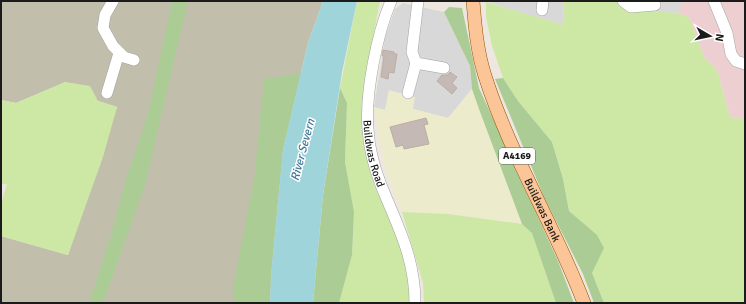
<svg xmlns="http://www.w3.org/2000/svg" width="746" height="304" viewBox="0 0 746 304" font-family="Signika,sans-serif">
  <rect width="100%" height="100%" fill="#ede7e0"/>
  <path fill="#d9d8d8" d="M 486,1 L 563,1 L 564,25 L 515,11 Z
    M 616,1 L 683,1 L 677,13 L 624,9 Z
    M 403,3 L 444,12 L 470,66 L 472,89 L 448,118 L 413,109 L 389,90 L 385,110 L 374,107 L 385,37 L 395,9 Z"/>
  <path fill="#eecfd1" d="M 683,1 L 745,1 L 745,119 L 730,117 L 717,70 L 704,57 L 689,17 L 677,13 Z"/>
  <path fill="#c1bfac" d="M 1,1 L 323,1 L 308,43 L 283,149 L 271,275 L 270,303 L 1,303 L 1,236 L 68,255 L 117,107 L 98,101 L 66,82 L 16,103 L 1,100 Z"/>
  <path fill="#ecebcb" d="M 472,89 L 479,109 L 522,224 L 448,214 L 402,212 L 385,168 L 374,107 L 385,110 L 389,90 L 415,97 L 413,109 L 448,118 Z"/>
  <path fill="#cde8a5" d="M 357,1 L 380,1 L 365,78 L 363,141 L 374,185 L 389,215 L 402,249 L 409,282 L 409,303 L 339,303 L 352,255 L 354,213 L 345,162 L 347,103 L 340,88 Z
    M 563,1 L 616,1 L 624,9 L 677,13 L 689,17 L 704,57 L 717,70 L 730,117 L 745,119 L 745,303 L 604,303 L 592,273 L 596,235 L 569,211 L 563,179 L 552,142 L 518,101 L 503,78 L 492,46 L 486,17 L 486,2 L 564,25 Z
    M 65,82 L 90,86 L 98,101 L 117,107 L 103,157 L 68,255 L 1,236 L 1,204 L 7,184 L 1,184 L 1,100 L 16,103 Z
    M 402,212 L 448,214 L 522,224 L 532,232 L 556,303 L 424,303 L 423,283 Z"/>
  <path fill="#abcc95" d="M 172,1 L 188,1 L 145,185 L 103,303 L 89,303 L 111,235 L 127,176 L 148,114 Z
    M 449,7 L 462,8 L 479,88 L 558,261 L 574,303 L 556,303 L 532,233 L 522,224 L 479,109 L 472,89 L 470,66 L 444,12 Z
    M 301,73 L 283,149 L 271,275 L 270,303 L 233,303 L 233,287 L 254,180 L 264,79 Z
    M 503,78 L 518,101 L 552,142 L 563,179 L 569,211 L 597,235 L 604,248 L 592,273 L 604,303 L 594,303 L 583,274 L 544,197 L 495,79 Z
    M 340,88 L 347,103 L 345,162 L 354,212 L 352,255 L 339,303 L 313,303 L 323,195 Z"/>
  <path fill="#a0d4db" d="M 323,1 L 357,1 L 342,72 L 323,195 L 313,303 L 270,303 L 271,275 L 283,149 L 308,43 Z"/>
  <path fill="#c4b9b4" stroke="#beaca3" d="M 383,50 L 394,52 L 394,54 L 397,54 L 394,73 L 389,72 L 388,79 L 381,77 L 384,56 L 382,56 Z
    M 450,72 L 457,77 L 452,83 L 457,88 L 452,94 L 437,81 L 442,75 L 448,75 Z
    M 426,118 L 428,124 L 424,125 L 429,144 L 404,149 L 403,145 L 396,147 L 390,127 Z"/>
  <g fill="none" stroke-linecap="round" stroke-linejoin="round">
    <g stroke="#a2a2a2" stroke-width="12">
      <g id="minor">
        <path d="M 113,1 L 105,15 L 103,28 L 113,46 L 124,57 L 134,60"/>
        <path id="s1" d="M 391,1 C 377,34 365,93 368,129 C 369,148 374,167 381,185 C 397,225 415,257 415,303"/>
        <path d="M 418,1 L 412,52 L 416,63 L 444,68"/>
        <path d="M 623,1 L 631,7 L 655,5"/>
        <path d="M 714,1 L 727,33 L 731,54 L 736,61 L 745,64"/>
        <path d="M 542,10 L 543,1"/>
        <path d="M 107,93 L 119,53"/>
        <path d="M 408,93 L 416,63"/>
      </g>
    </g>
    <g stroke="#915200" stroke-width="14">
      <g id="major">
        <path id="s2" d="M 473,1 C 475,26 477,51 485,76 C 510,155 555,226 584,303"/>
      </g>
    </g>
    <use href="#minor" stroke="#fff" stroke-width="11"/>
    <use href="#major" stroke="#fbc597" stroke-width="13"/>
  </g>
  <g text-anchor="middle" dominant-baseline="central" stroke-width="3" stroke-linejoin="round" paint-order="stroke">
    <rect fill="#fff" stroke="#5f5f5f" stroke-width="1" x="499" y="148" width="36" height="16" rx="3"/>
    <g font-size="10" font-weight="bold" fill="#1b1b1b">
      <text x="517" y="156">A4169</text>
    </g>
    <g font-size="11" fill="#1b1b1b" stroke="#fff">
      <text stroke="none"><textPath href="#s1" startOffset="156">Buildwas Road</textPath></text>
      <text stroke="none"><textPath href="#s2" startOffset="222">Buildwas Bank</textPath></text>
    </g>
    <g font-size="12" font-style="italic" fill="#43789a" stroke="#fff">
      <text transform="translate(303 150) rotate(-75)">River Severn</text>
    </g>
  </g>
  <rect width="746" height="304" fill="none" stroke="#1b1b1b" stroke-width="4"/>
  <g transform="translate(710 36) rotate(99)" stroke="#ffffff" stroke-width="3" paint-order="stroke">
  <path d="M0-3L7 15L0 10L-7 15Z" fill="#1b1b1b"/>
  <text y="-6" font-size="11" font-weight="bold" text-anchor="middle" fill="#1b1b1b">N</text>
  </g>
</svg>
